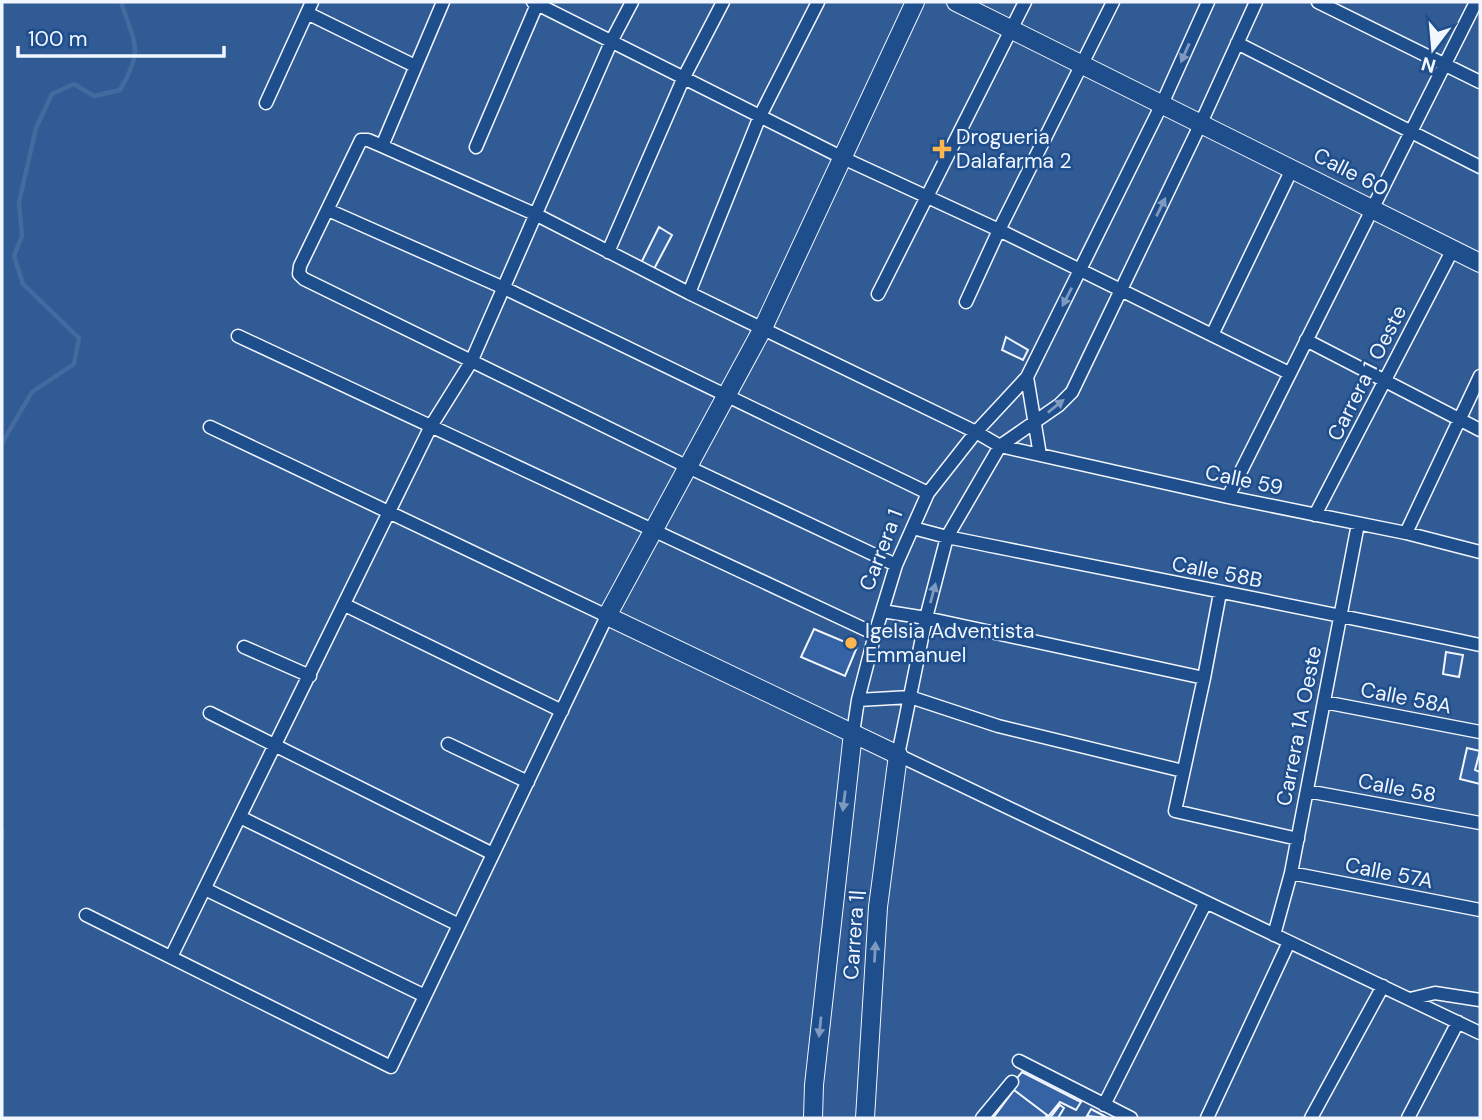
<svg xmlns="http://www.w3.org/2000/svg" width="1482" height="1120" viewBox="0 0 1482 1120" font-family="'DM Sans',sans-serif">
  <rect width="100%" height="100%" fill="#1f4e8c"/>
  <path fill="#305b95" stroke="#a8bbd7" stroke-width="2" d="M 2,2 L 1480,2 L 1480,1118 L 2,1118 Z"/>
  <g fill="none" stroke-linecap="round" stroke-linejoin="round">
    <path stroke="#446ba0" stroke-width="4.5" d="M 2,443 L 32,392 L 74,364 L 79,338 L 23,284 L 14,256 L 22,236 L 19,202 L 36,128 L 52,94 L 74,84 L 94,96 L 120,90 C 143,50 136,47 122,5 L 122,2
      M 2,829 L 2,839"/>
  </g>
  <path fill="#3563a3" stroke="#f2f6ff" stroke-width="2" d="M 659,227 L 672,235 L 654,269 L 641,263 Z
    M 1006,337 L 1028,350 L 1023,360 L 1002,350 Z
    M 814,629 L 857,647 L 845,676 L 801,657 Z
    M 1446,652 L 1463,655 L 1459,677 L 1443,674 Z
    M 1467,748 L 1480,751 L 1475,770 L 1480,772 L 1480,784 L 1460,779 Z
    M 1022,1072 L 1081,1102 L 1076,1110 L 1060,1102 L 1047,1118 L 984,1118 Z
    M 1014,1090 L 1047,1115 L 1045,1118 L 993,1118 Z
    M 1060,1105 L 1064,1108 L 1058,1118 L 1050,1118 Z
    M 1091,1109 L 1108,1118 L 1087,1116 Z"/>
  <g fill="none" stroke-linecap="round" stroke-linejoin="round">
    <g stroke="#f2f6ff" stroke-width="15">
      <path id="street" d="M 533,2 L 843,158 L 999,230 L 1289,373
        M 1256,2 L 1201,123 L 1072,392 L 1059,405 L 1000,446 L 947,537 L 926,618 L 898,755 L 1480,1033
        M 1318,2 L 1480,82
        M 307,13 L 415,66
        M 1237,43 L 1480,167
        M 266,103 L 312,2
        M 382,146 L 443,2
        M 476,147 L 538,2
        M 328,210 L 504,288 L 928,493
        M 608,252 L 684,77 L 723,2
        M 689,293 L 760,116 L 818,2
        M 878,294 L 1025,2
        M 966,302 L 999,230 L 1113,2
        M 1212,335 L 1292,169
        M 238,336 L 875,634
        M 1306,340 L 1480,430
        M 1027,377 L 1040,455
        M 1228,497 L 1476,2
        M 1315,515 L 1453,249
        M 913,528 L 947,537 C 1125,573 1303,607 1480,645
        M 1406,533 L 1480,376
        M 896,565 L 688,467 L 304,279 L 299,274 L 300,266 L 361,140 L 368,140 L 382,146 L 537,215 L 689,293 L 976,432 L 1000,446 L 1228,497 L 1406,533 L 1480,552
        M 1220,593 L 1204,678 L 1175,811 L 1298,839
        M 345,605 L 562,711
        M 882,611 L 926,618 L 1204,678
        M 244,647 L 310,676
        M 858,700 L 910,697 L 998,726 L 1183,771
        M 1324,702 L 1480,732
        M 210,713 L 493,854
        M 853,733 L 858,700 L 875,634 L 896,565 L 928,493 L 976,432 L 1027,377 L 1162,104 L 1208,2
        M 448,744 L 528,782
        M 1307,791 L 1480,823
        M 240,817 L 459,925
        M 1291,873 L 1480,910
        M 205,889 L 425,996
        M 86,915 L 391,1067 L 607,616 L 210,427
        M 1274,935 L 1291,873 L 1358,524
        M 171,957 L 431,426 L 471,362 L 612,40 L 632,2
        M 1410,999 L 1435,993 L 1480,1000
        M 1019,1061 L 1131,1118
        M 1104,1105 L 1206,902
        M 982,1118 L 1012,1082
        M 1207,1118 L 1289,942
        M 1311,1118 L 1383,986
        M 1408,1118 L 1458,1022"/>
    </g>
    <g stroke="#f2f6ff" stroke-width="20">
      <path id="secondary" d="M 956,2 L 1480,263
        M 813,1118 L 814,1085 L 853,733
        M 865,1118 L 878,907 L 898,755 L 607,616 L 763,328 L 915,2"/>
    </g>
    <use href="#street" stroke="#1f4e8c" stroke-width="12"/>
    <use href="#secondary" stroke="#1f4e8c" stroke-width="18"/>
  </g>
  <defs><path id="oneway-solid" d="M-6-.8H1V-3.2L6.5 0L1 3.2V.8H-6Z" transform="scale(1.75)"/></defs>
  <g fill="#7e9ac0">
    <use href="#oneway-solid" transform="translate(1185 53) rotate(114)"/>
    <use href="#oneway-solid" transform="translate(1161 207) rotate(-64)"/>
    <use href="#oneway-solid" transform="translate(1067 297) rotate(117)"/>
    <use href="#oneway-solid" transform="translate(1056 406) rotate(-39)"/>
    <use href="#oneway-solid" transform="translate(933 593) rotate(-75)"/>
    <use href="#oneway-solid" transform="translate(844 801) rotate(97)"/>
    <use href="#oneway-solid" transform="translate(875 952) rotate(-87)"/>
    <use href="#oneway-solid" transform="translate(820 1027) rotate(96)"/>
  </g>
  <g fill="#ffb74d" stroke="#1f4e8c" stroke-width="2.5">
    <path d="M938.5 138.5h7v7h7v7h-7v7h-7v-7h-7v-7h7z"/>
    <circle cx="851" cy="643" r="7"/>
  </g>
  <g text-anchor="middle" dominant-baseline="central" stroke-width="5" stroke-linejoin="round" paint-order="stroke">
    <g font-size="21" fill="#f2f6ff" stroke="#1f4e8c" text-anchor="start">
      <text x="956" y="137">Drogueria<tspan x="956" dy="24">Dalafarma 2</tspan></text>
      <text x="865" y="631">Igelsia Adventista<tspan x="865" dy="24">Emmanuel</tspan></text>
    </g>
    <g font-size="21" fill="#f2f6ff" stroke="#1f4e8c">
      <text transform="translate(1351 172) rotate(27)">Calle 60</text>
      <text transform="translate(1367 373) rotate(-63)">Carrera 1 Oeste</text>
      <text transform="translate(1244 480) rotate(12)">Calle 59</text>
      <text transform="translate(881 550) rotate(-69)">Carrera 1</text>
      <text transform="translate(1217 572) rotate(11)">Calle 58B</text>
      <text transform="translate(1406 698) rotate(11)">Calle 58A</text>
      <text transform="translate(1299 726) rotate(-79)">Carrera 1A Oeste</text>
      <text transform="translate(1397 788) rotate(11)">Calle 58</text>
      <text transform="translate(1389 873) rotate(11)">Calle 57A</text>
      <text transform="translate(854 935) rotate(-86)">Carrera 1|</text>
    </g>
  </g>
  <rect width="1482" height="1120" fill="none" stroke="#f2f6ff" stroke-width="7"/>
  <g transform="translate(1433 49) rotate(196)" stroke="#1f4e8c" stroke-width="5" paint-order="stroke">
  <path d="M0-5L12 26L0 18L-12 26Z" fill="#f2f6ff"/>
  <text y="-10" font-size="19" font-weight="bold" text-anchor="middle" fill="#f2f6ff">N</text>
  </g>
  <path d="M18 46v10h206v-10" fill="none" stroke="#f2f6ff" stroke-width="3.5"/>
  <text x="28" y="46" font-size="21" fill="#f2f6ff" stroke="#1f4e8c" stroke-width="5" paint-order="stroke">100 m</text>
</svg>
